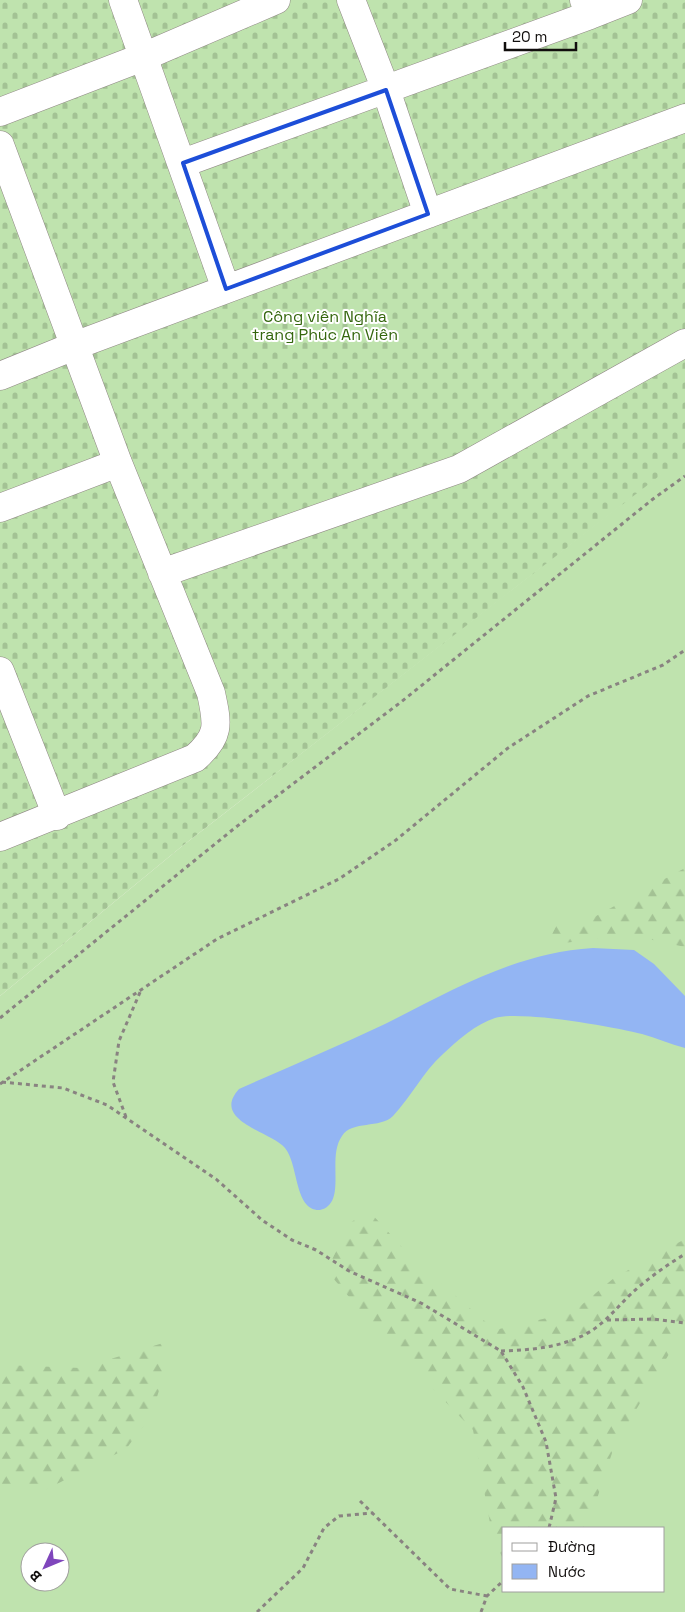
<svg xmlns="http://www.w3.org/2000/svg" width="685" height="1612" viewBox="0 0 685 1612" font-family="'Space Grotesk',sans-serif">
  <defs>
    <pattern id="forest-firs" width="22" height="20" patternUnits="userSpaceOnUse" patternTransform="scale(1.25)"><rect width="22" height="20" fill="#bfe3ae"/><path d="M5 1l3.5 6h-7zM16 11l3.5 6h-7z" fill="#a3c294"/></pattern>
    <pattern id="cemetery-stones" width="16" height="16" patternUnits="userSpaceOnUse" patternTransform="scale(1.25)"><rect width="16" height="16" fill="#bfe3ae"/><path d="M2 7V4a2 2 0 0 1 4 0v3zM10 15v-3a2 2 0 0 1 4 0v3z" fill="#a3c294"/></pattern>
  </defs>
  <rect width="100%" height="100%" fill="#fbf3ef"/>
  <path fill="#bfe3ae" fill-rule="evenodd" d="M 685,455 L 685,1612 L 0,1612 L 0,996 L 181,847 ZM 504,1528 L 664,1528 L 664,1591 L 504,1591 ZM 30,1552 L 60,1552 L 60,1582 L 30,1582 Z"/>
  <path fill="url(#forest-firs)" d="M 685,868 L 685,947 L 630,935 L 547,945 L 556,926 L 583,923 Z
    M 369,1211 L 412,1258 L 495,1330 L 573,1312 L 614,1278 L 685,1239 L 685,1327 L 614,1447 L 591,1517 L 583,1528 L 504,1528 L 503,1559 L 492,1534 L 473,1430 L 389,1344 L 327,1271 L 348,1224 Z
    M 163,1343 L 162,1381 L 151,1416 L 126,1449 L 41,1492 L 0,1484 L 0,1360 L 5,1365 L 81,1368 Z"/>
  <path fill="url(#cemetery-stones)" d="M 0,0 L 685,0 L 685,456 L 181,847 L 0,996 Z"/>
  <path fill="#93b5f3" d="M 593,948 L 634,950 L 654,964 L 685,996 L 685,1048 C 670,1044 656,1038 642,1034 C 615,1027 519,1010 495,1018 C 476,1024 458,1040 443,1054 C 423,1072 411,1097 393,1116 C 380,1129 352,1120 342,1136 C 326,1158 348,1203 320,1210 C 294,1211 299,1165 285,1148 C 272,1132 210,1121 239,1089 C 288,1067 337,1047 385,1024 C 453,990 515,953 593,948 Z"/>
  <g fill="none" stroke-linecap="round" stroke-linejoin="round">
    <g stroke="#908885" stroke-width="29">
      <path id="minor" d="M 123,0 L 226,289
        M 351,0 L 386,90 L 428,214
        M 584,0 L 590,15 L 628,0
        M 0,112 L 143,57 L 276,0
        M 0,145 L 118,463 L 211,693 C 218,725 220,736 195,758 L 0,837
        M 183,163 L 590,15
        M 0,376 L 74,346 L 685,118
        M 0,508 L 118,463
        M 162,573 L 459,469 L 685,343
        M 0,671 L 57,816"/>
    </g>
    <path stroke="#898381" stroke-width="3" stroke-dasharray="4 4" stroke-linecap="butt" d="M 0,1018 L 236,827 L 401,702 L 653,499 L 685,476
      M 2,1082 L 63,1088 L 107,1105 L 216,1179 L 262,1220 L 292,1240 L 316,1250 L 349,1271 L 421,1303 L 501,1351 L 523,1387 L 546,1442 L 556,1498 L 549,1528
      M 0,1084 L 217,939 L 339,879 L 396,840 L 508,748 L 588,696 L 663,665 L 685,650
      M 126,1117 L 113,1082 L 119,1041 L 141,990
      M 607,1320 L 653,1319 L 685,1323
      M 501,1351 C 529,1350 558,1348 584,1335 C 604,1325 616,1308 632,1293 C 647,1279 667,1265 685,1254
      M 360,1501 L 450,1589 L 487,1596
      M 257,1612 L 303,1568 L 324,1528 L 339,1516 L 372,1513
      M 481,1612 L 487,1596 L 504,1580"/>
    <use href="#minor" stroke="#fff" stroke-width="28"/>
  </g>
  <path fill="none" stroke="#1d4ed8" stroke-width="4" stroke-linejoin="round" d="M 386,90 L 428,214 L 226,289 L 183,163 Z"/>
  <g text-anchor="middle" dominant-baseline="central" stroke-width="4" stroke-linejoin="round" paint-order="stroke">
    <g font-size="16" fill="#34660d" stroke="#fff">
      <text x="325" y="316">Công viên Nghĩa<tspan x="325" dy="18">trang Phúc An Viên</tspan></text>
    </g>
  </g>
  <rect x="502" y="1527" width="162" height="65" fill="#ffffff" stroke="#a09f9e"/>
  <rect x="512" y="1543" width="25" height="8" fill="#ffffff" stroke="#a09f9e"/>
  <text x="548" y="1552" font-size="15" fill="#110e0d">Đường</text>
  <rect x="512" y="1564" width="25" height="15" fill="#93b5f3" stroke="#a09f9e"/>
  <text x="548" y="1577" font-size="15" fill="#110e0d">Nước</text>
  <g transform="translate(45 1567) rotate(226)"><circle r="24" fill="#ffffff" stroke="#a09f9e"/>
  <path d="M0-4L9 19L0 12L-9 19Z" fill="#7f46bc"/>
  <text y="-8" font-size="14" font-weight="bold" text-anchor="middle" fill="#110e0d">B</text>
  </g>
  <path d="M505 42v8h71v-8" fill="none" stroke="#110e0d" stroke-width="2.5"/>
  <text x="512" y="42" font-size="15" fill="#110e0d" stroke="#ffffff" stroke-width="4" paint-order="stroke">20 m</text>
</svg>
